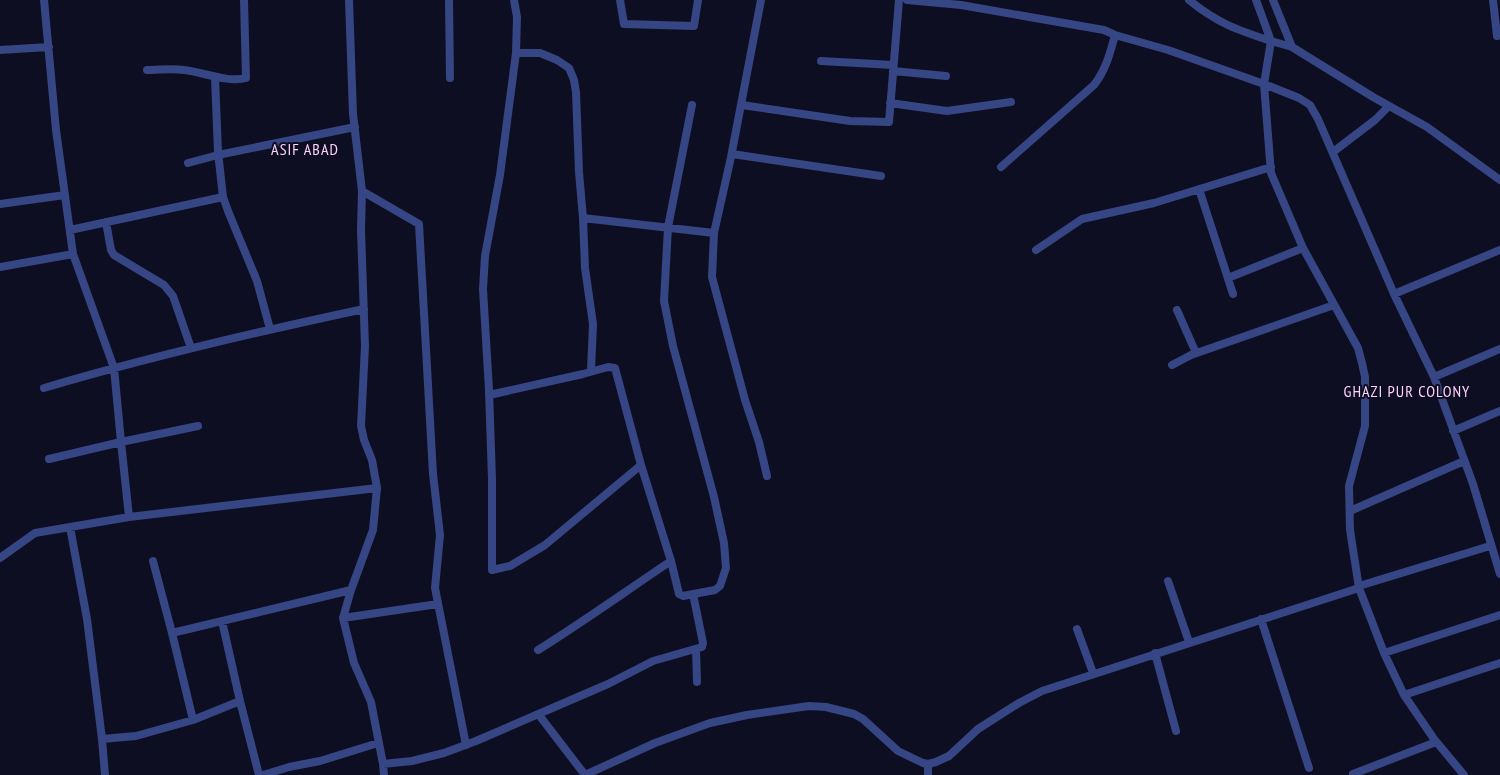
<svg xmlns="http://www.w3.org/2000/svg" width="1500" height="775" viewBox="0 0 1500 775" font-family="'PT Sans Narrow',sans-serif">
  <rect width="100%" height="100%" fill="#0d0e22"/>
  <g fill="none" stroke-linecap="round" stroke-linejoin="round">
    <path stroke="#364583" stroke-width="8" d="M 44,0 L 56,130 L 73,254 L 114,368 L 121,442 L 49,459
      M 349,0 L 353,114 L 362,191 L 361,230 L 365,346 L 361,426 L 364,440 L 372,460 L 377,488 L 373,530 L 351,590 L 343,618 L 354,663 L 371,702 L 383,764 L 384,775
      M 449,0 L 450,78
      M 514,0 L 517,17 L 516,53 L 500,175 L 485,256 L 483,289 L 489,390 L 492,479 L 492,570 L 510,566 L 545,545 L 641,465 L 671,561 C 626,591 583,622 538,650
      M 620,0 L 624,24 L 694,26 L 698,0
      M 761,0 L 731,157 L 714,233 L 712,277 L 745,400 L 759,442 L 767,476
      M 907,0 L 961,5 L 1104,30 L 1115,35 L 1168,50 L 1264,84 L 1299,98 L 1310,105 L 1318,119 L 1394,294 L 1434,377 L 1473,484 L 1500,574
      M 1189,0 C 1217,23 1237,30 1271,41 L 1264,84 L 1271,173 L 1303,248 L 1358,348 L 1362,363 L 1365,377 L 1365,426 L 1349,486 L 1350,530 L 1359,588 L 1384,653 L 1404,695 L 1434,739 L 1464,775
      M 1256,0 L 1271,41 L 1292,47 L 1373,97 L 1427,127 L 1500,180
      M 1273,0 L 1292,47
      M 1493,0 L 1497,36
      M 0,50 L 49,47
      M 516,53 L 540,53 L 557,60 L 569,68 L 574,80 L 576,92 L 579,172 L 583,218 L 585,268 L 593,324 L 591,371
      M 821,61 L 893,65
      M 147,70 C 159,70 172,68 184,70 C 203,72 227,83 246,78 L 244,0
      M 893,71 L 946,76
      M 215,77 L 218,152 L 223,197 L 228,211 L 257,281 L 270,329
      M 890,103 L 947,111 L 1011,102
      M 742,105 L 850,121 L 889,122 L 899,0
      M 1333,152 L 1375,120 L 1389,106
      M 732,154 L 881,176
      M 188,163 L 218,155 L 355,127
      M 1001,167 L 1094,85 C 1106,70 1110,53 1115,35
      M 1199,189 L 1233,294
      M 362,191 L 419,224 L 433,474 L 440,535 L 435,588 L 466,745
      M 0,204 L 65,195
      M 583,218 L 714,233
      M 106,222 L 111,250 L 114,255 L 164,285 L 173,296 L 191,348
      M 70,230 L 223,197
      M 1036,250 L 1082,219 L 1154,203 L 1271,167
      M 0,267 L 73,254
      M 1228,278 L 1303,248
      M 1394,294 L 1500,250
      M 1177,310 L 1196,353
      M 1172,365 L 1191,355 L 1334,305
      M 1434,377 L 1500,349
      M 44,388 C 149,357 256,332 364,309
      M 489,395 L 583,374 L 608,367 L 615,368 L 641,465
      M 1453,431 L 1500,411
      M 1350,511 L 1464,461
      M 129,517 L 377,488
      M 70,527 L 87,619 L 102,739 L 136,736 L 193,720 L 240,701
      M 0,558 L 35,533 L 129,517 L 121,442 L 198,426
      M 153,561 L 172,633 L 351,590
      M 671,561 L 679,594 L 683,596 L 715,590 L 720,586 L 726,568 L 724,543 L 714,497 L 673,346 L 664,301 L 668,227 L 692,105
      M 1168,581 L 1189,642
      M 1359,586 L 1490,546
      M 343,618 L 438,604
      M 1261,619 L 1309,768
      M 222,621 L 240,701 L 259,775
      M 1077,629 L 1093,673
      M 172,633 L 193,720
      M 696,649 L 697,682
      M 1155,653 L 1176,731
      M 1384,653 L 1500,615
      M 1404,695 L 1500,663
      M 539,715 L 585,775 L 655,743 L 710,723 L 747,715 L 809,706 L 826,707 L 854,714 L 863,719 L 898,751 L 923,763 L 928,764 L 936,762 L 949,756 L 978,729 L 1019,703 L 1042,691 L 1359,588
      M 102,739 L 105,775
      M 383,764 L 412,761 L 444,753 L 476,741 L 608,684 L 653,661 L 702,647 L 703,643 L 693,594
      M 928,764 L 928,775
      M 1353,774 L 1436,742
      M 263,775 L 289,767 L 320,761 L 378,743"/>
  </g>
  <g text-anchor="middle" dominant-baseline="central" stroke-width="4" stroke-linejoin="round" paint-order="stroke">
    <g font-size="16" letter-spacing="1" fill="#ffd0f9" stroke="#0d0e22">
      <text x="305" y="149">ASIF ABAD</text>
      <text x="1407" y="391">GHAZI PUR COLONY</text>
    </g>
  </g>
</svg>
